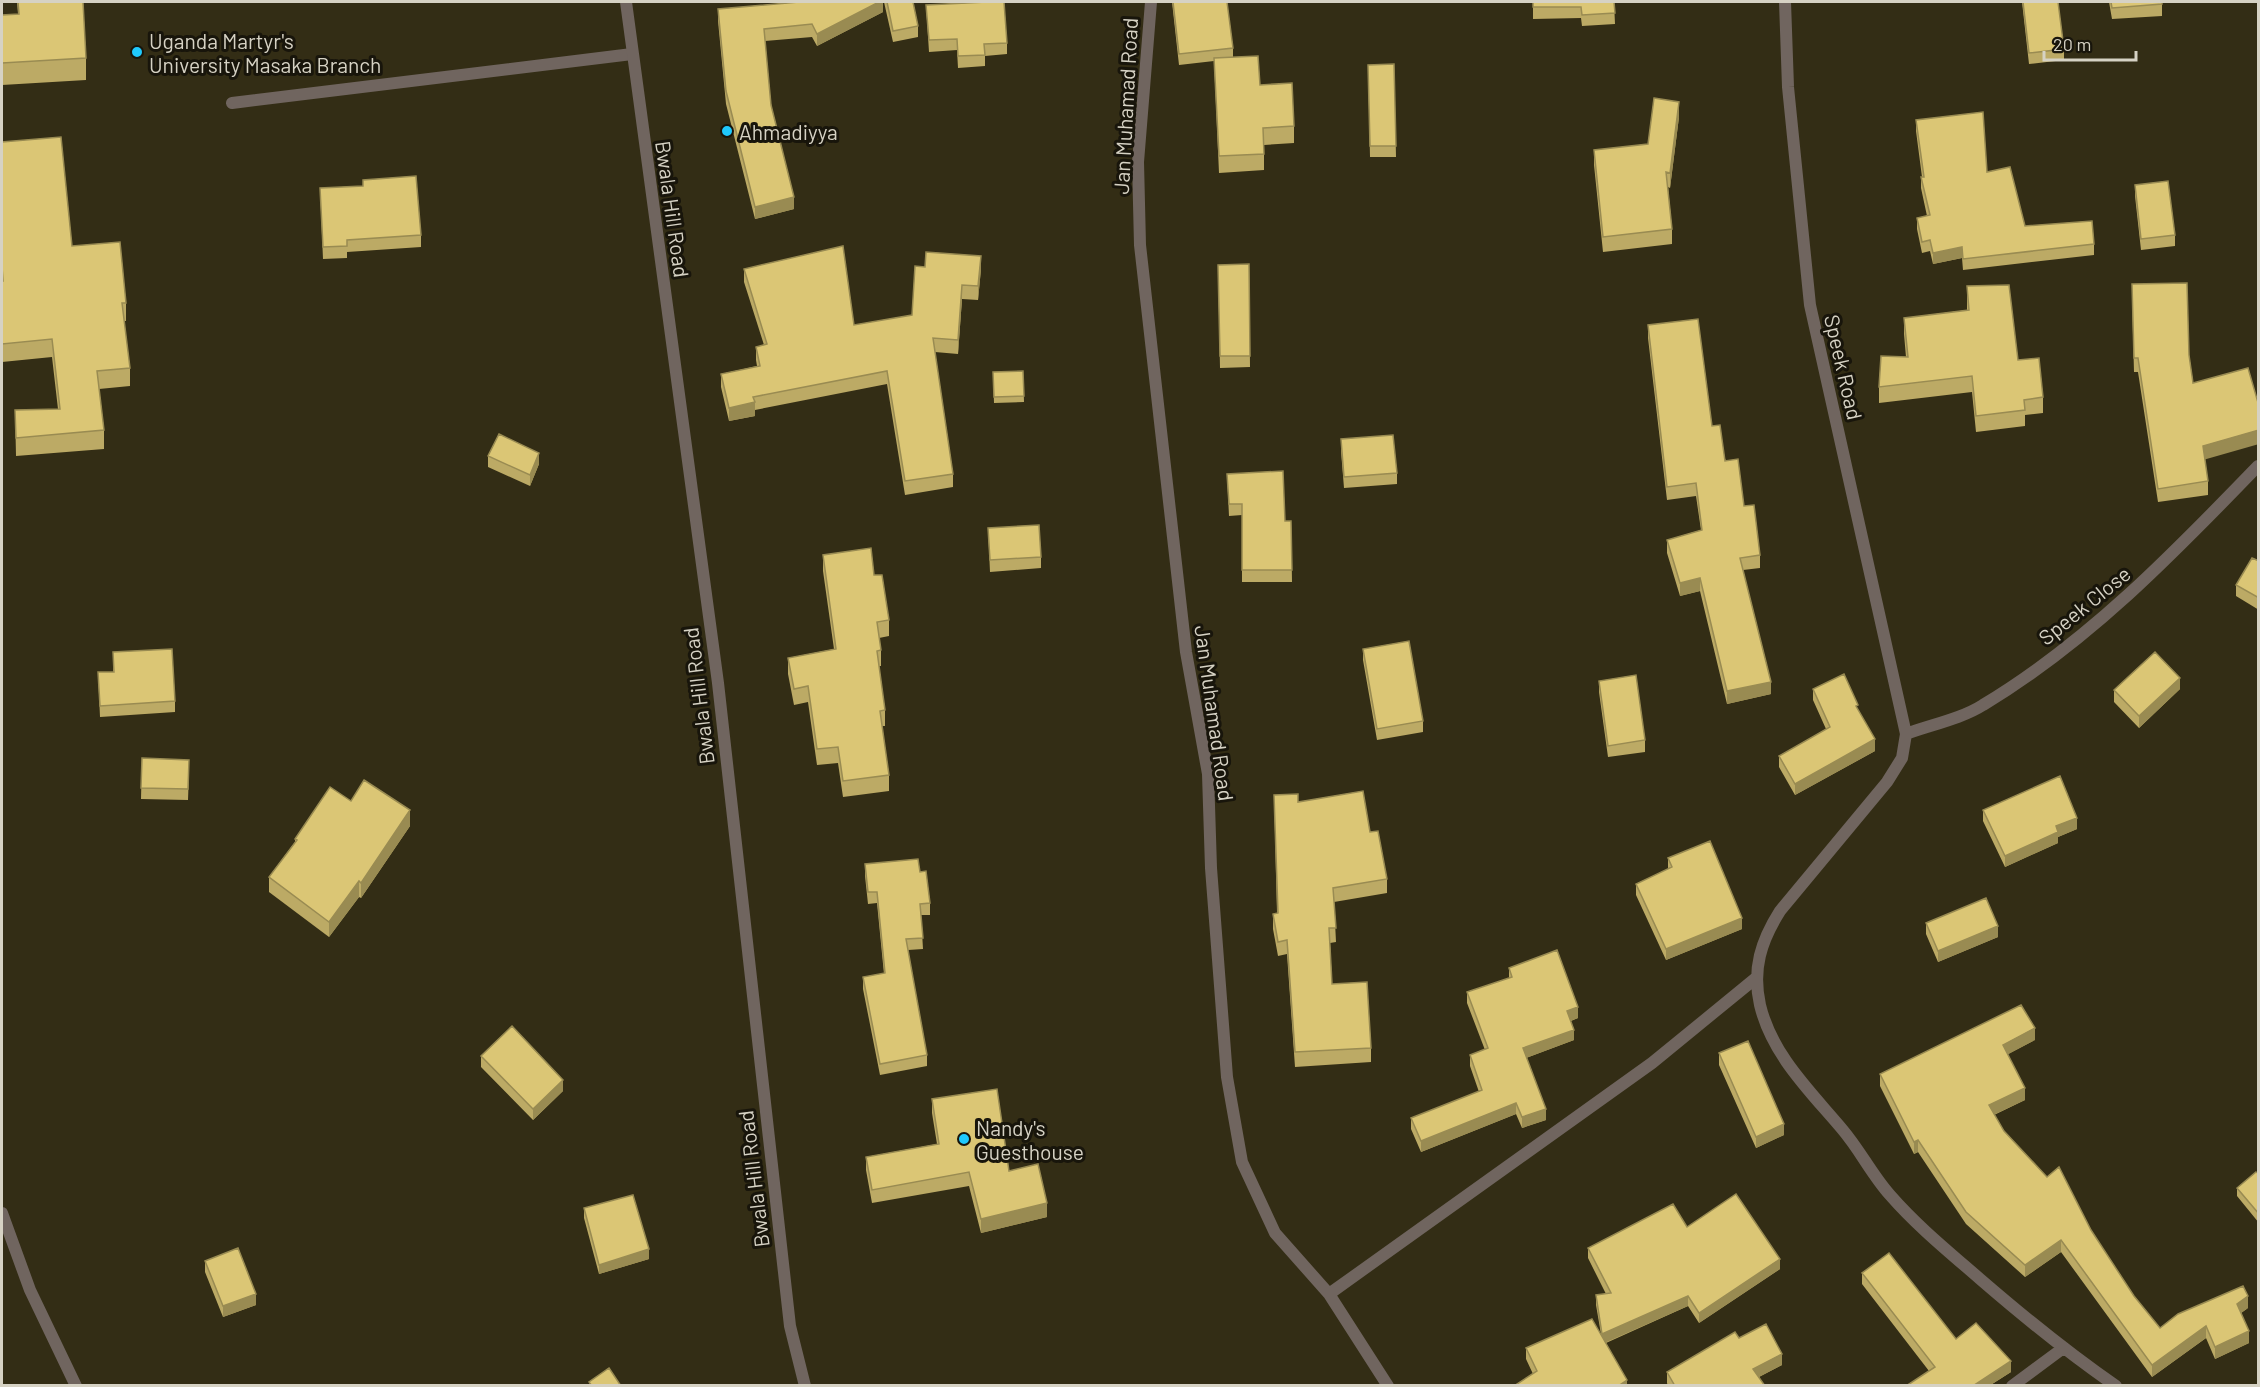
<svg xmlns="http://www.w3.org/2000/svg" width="2260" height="1387" viewBox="0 0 2260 1387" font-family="Barlow,sans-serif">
  <rect width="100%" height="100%" fill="#332d15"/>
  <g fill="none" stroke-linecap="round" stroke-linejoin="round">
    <path stroke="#70655f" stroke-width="12" d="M 1151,2 L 1138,162 L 1140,245 L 1186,652 L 1208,774 L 1211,868 L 1227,1077 L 1242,1162 L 1275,1233 L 1329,1294 L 1388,1386
      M 1785,2 L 1788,87 L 1810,305 L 1906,734 L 1902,758 L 1887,782 L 1780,911 C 1761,941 1752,969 1760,1005 C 1772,1055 1810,1091 1842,1129 C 1860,1150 1872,1175 1890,1195 C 1917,1226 1949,1252 1980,1279 C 2024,1317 2068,1353 2116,1386
      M 232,103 L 632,54
      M 1906,734 C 1930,725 1961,719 1983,705 C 2088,642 2174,553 2258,466
      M 2,1213 L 30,1290 L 76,1386
      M 1329,1294 L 1652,1063 L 1756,978
      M 2012,1386 L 2062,1349"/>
    <path stroke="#70655f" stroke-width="12" d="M 626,2 L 718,683 L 790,1326 L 805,1386"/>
  </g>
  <path fill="#bcaa65" d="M 17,2 L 83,2 L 86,58 L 86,80 L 2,85 L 2,15 L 18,14 Z
    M 883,2 L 883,12 L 817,46 L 812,37 L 765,41 L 771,105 L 794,209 L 755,219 L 726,104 L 718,21 L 718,9 Z
    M 884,2 L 913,2 L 918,26 L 918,37 L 893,42 Z
    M 1172,2 L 1227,2 L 1233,48 L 1233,57 L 1260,85 L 1294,126 L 1294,143 L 1264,145 L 1264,170 L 1219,173 L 1214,61 L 1179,65 Z
    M 1533,2 L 1614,2 L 1615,24 L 1582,26 L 1581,18 L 1533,19 Z
    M 2022,2 L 2058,2 L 2064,49 L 2064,60 L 2029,64 Z
    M 2109,2 L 2162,2 L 2162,16 L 2112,19 Z
    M 926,5 L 1007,43 L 1007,54 L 985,56 L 985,66 L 958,68 L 957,50 L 929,52 Z
    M 1394,64 L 1396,157 L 1370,157 L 1368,65 Z
    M 1679,117 L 1670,188 L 1668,187 L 1672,229 L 1672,244 L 1603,252 L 1594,165 L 1594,150 L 1648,144 Z
    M 1916,120 L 1987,172 L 2025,226 L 2094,244 L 2094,255 L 1963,270 L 1962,258 L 1933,264 L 1930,251 L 1922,253 L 1917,229 L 1917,218 L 1927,216 L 1921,188 L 1921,177 L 1922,177 L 1916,131 Z
    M 2,142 L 72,246 L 126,303 L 126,321 L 124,321 L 130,368 L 130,386 L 99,389 L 104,430 L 104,449 L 16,456 L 15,410 L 58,409 L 52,357 L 2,362 Z
    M 363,180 L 421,235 L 421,247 L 347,252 L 347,258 L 323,259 L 320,188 L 363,186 Z
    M 2135,185 L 2175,235 L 2175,246 L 2141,250 L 2135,196 Z
    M 1249,264 L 1250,367 L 1220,368 L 1218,265 Z
    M 744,269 L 854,325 L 912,315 L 981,269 L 978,300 L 962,299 L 958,354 L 935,352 L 953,474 L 953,487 L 905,495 L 887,384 L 755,410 L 755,416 L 729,421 L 721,387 L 721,374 L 757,366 L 756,360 L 756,347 L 764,345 L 744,282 Z
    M 1967,286 L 2043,397 L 2043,413 L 2025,415 L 2025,426 L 1976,432 L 1972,392 L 1879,403 L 1879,387 L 1906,357 L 1904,334 L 1904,318 L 1967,310 Z
    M 2132,298 L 2189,355 L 2208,481 L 2208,495 L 2158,502 L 2138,372 L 2134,372 Z
    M 1648,325 L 1712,426 L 1744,506 L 1760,555 L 1760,568 L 1743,570 L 1771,694 L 1727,704 L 1700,591 L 1680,596 L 1667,553 L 1667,540 L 1701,530 L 1696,496 L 1667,500 L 1648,338 Z
    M 1023,371 L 1024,402 L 994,403 L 993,372 Z
    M 1341,439 L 1397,473 L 1397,484 L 1344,488 L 1341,451 Z
    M 488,456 L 539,464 L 530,486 L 488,467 Z
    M 1227,474 L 1285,521 L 1291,521 L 1292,582 L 1242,582 L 1242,515 L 1229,516 Z
    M 988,528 L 1041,557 L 1041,568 L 990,572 Z
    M 823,555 L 874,575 L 889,620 L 889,636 L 879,638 L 881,650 L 881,666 L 879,666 L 885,710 L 885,726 L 882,726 L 889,775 L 889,791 L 843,797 L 838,763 L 817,765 L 808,702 L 794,705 L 788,674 L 788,658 L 834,649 L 823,571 Z
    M 2259,561 L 2259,610 L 2236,596 L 2236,585 Z
    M 1363,649 L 1423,721 L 1423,732 L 1377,740 L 1363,660 Z
    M 113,652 L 175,701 L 175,712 L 100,717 L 98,672 L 113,672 Z
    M 1599,681 L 1645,740 L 1645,752 L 1608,757 L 1599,692 Z
    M 1813,689 L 1858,711 L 1875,751 L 1795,795 L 1779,767 L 1779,756 L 1826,729 L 1813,700 Z
    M 2180,689 L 2139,728 L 2114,702 L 2114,690 Z
    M 142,758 L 189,772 L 188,800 L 141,799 Z
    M 1274,795 L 1298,802 L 1370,832 L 1387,879 L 1387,893 L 1334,902 L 1336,942 L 1330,943 L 1332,984 L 1371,1048 L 1371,1062 L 1295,1067 L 1287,954 L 1278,956 L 1273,929 L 1273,914 L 1277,913 Z
    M 351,801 L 410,826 L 361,898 L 359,897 L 329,937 L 269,892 L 269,877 L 295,842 L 295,839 Z
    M 1983,810 L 2077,829 L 2058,837 L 2058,843 L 2005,867 L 1983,821 Z
    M 1668,858 L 1742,929 L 1666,960 L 1636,895 L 1636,884 L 1668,869 Z
    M 865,864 L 920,872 L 930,903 L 930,915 L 921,915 L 923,949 L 908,950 L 927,1055 L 927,1066 L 880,1075 L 863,989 L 863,977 L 884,974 L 877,903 L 868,904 L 865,876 Z
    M 1926,923 L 1998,937 L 1938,962 L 1926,934 Z
    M 1509,968 L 1578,1018 L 1571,1021 L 1574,1040 L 1526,1058 L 1546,1120 L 1522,1128 L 1516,1114 L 1421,1152 L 1411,1129 L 1411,1118 L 1479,1092 L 1470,1066 L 1470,1055 L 1485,1050 L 1467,1003 L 1467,992 L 1509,978 Z
    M 2035,1040 L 2008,1054 L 2025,1100 L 1994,1115 L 2004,1131 L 2091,1230 L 2134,1296 L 2160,1328 L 2248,1308 L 2241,1313 L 2249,1343 L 2215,1359 L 2206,1338 L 2152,1377 L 2061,1252 L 2025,1277 L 1966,1224 L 1918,1152 L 1914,1154 L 1880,1086 L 1880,1074 Z
    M 1719,1053 L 1784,1135 L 1756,1148 L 1719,1065 Z
    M 481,1056 L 563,1091 L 533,1120 L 481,1067 Z
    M 932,1099 L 1009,1171 L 1047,1217 L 981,1233 L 969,1186 L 872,1203 L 866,1170 L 866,1157 L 937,1144 L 932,1113 Z
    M 2259,1174 L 2259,1223 L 2237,1196 L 2237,1188 Z
    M 584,1208 L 649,1259 L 599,1274 L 584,1218 Z
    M 1687,1227 L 1780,1269 L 1699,1323 L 1688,1306 L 1606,1343 L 1627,1386 L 1533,1374 L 1526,1359 L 1526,1348 L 1601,1334 L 1596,1305 L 1596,1295 L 1606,1294 L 1588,1258 L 1588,1248 Z
    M 205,1261 L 256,1305 L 223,1317 L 205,1272 Z
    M 1862,1273 L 1956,1339 L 2011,1372 L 1989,1386 L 1906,1386 L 1929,1371 L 1862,1284 Z
    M 1739,1338 L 1782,1365 L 1759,1377 L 1765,1386 L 1668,1386 L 1667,1383 L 1667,1372 Z"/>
  <path fill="#998b52" d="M 879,2 L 883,2 L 883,12 L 817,46 L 817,34 Z
    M 1679,102 L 1679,117 L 1670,188 L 1670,173 Z
    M 794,197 L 794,209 L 755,219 L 755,207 Z
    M 1962,247 L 1962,258 L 1933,264 L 1933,253 Z
    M 981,256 L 981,269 L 978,300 L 978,286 Z
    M 962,285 L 962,299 L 958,354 L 958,340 Z
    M 755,402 L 755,416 L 729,421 L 729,408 Z
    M 2259,430 L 2259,444 L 2203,460 L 2203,446 Z
    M 539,453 L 539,464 L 530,486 L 530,475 Z
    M 1700,578 L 1700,591 L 1680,596 L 1680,583 Z
    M 2180,678 L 2180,689 L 2139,728 L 2139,716 Z
    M 1771,682 L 1771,694 L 1727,704 L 1727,691 Z
    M 1875,739 L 1875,751 L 1795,795 L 1795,784 Z
    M 410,810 L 410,826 L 361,898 L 361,883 Z
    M 2077,818 L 2077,829 L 2058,837 L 2058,843 L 2005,867 L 2005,856 L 2056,826 Z
    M 359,881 L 359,897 L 329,937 L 329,922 Z
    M 1742,918 L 1742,929 L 1666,960 L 1666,949 Z
    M 1998,926 L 1998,937 L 1938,962 L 1938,951 Z
    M 1578,1007 L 1578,1018 L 1567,1022 L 1567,1011 Z
    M 2035,1028 L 2035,1040 L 2003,1057 L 2003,1045 Z
    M 1574,1030 L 1574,1040 L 1523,1059 L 1523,1048 Z
    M 563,1080 L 563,1091 L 533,1120 L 533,1109 Z
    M 2025,1088 L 2025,1100 L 1989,1117 L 1989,1105 Z
    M 1516,1103 L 1516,1114 L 1421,1152 L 1421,1141 Z
    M 1546,1109 L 1546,1120 L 1522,1128 L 1522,1117 Z
    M 1784,1124 L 1784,1135 L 1756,1148 L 1756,1137 Z
    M 1918,1140 L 1918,1152 L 1914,1154 L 1914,1142 Z
    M 1047,1203 L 1047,1217 L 981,1233 L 981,1219 Z
    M 2061,1240 L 2061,1252 L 2025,1277 L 2025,1265 Z
    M 649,1249 L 649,1259 L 599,1274 L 599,1265 Z
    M 1780,1259 L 1780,1269 L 1699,1323 L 1699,1313 Z
    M 256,1294 L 256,1305 L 223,1317 L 223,1306 Z
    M 1688,1296 L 1688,1306 L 1602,1344 L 1602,1334 Z
    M 2248,1296 L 2248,1308 L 2237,1316 L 2237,1304 Z
    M 2206,1326 L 2206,1338 L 2152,1377 L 2152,1365 Z
    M 2249,1331 L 2249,1343 L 2215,1359 L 2215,1347 Z
    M 1782,1354 L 1782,1365 L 1753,1380 L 1753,1369 Z
    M 2011,1361 L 2011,1372 L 1989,1386 L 1973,1386 Z
    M 1627,1380 L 1627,1386 L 1618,1386 Z"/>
  <path fill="#dbc675" stroke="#998b52" stroke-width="1.5" d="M 18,2 L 83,2 L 86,58 L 2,63 L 2,15 L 19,14 Z
    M 799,2 L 879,2 L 817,34 L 812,24 L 764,29 L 771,105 L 794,197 L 755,207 L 726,91 L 718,9 Z
    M 887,2 L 913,2 L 918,26 L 893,31 Z
    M 987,2 L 1004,2 L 1007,43 L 984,44 L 985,55 L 958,56 L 957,39 L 929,40 L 926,5 Z
    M 1173,2 L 1227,2 L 1233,48 L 1179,54 Z
    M 1533,2 L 1614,2 L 1615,13 L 1582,15 L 1581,7 L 1533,7 Z
    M 2023,2 L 2058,2 L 2064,49 L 2029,53 Z
    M 2111,2 L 2162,2 L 2162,4 L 2112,8 Z
    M 1258,56 L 1260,85 L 1292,83 L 1294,126 L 1263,128 L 1264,154 L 1219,156 L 1214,58 Z
    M 1394,64 L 1396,146 L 1370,146 L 1368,65 Z
    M 1654,98 L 1679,102 L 1670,173 L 1666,172 L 1672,229 L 1603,237 L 1594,150 L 1648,144 Z
    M 1983,112 L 1987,172 L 2010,167 L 2025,226 L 2092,221 L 2094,244 L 1963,259 L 1962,247 L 1933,253 L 1930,240 L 1922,242 L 1917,218 L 1930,215 L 1921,177 L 1924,177 L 1916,120 Z
    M 61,137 L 72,246 L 120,242 L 126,303 L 122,303 L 130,368 L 97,371 L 104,430 L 16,438 L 15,410 L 60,409 L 52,339 L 2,344 L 2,281 L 3,281 L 2,266 L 2,142 Z
    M 416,176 L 421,235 L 347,240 L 347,246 L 323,247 L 320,188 L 363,186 L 363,180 Z
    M 2168,181 L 2175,235 L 2141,239 L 2135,185 Z
    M 843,246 L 854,325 L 912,315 L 915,266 L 925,267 L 926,252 L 981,256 L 978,286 L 962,285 L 958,340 L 933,338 L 953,474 L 905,481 L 887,371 L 753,397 L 755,402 L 729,408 L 721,374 L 760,366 L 756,347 L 767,344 L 744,269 Z
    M 1249,264 L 1250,356 L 1220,356 L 1218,265 Z
    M 2187,283 L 2189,355 L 2193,383 L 2248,368 L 2259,406 L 2259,430 L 2203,446 L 2208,481 L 2158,489 L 2138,358 L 2134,358 L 2132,284 Z
    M 2009,285 L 2018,360 L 2039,358 L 2043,397 L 2024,400 L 2025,410 L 1976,416 L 1972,376 L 1879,387 L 1881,356 L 1908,357 L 1904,318 L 1969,310 L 1967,286 Z
    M 1698,319 L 1712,426 L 1720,425 L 1725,461 L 1738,459 L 1744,506 L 1754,505 L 1760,555 L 1740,558 L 1771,682 L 1727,691 L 1700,578 L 1680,583 L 1667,540 L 1702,530 L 1696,483 L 1667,487 L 1648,325 Z
    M 1023,371 L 1024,396 L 994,397 L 993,372 Z
    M 499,434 L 539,453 L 530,475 L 488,456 Z
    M 1393,435 L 1397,473 L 1344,477 L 1341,439 Z
    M 1283,471 L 1285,521 L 1291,521 L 1292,570 L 1242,570 L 1242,504 L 1229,504 L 1227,474 Z
    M 1039,525 L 1041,557 L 990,560 L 988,528 Z
    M 871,548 L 874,575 L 882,575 L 889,620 L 877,622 L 881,650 L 877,651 L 885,710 L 880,711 L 889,775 L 843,781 L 838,747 L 817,749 L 808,686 L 794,689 L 788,658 L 836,649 L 823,555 Z
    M 2252,558 L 2259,561 L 2259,598 L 2236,585 Z
    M 1409,641 L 1423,721 L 1377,729 L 1363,649 Z
    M 172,649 L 175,701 L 100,706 L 98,672 L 114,672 L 113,652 Z
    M 2155,652 L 2180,678 L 2139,716 L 2114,690 Z
    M 1844,674 L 1858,705 L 1856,706 L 1875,739 L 1795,784 L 1779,756 L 1830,727 L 1813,689 Z
    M 1636,675 L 1645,740 L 1608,746 L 1599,681 Z
    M 142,758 L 189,760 L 188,789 L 141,788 Z
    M 2060,776 L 2077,818 L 2056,826 L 2058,832 L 2005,856 L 1983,810 Z
    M 364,780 L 410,810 L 361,883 L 359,881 L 329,922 L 269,877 L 297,840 L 295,839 L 330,787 L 351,801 Z
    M 1363,791 L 1370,832 L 1378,831 L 1387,879 L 1333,888 L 1336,928 L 1329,928 L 1332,984 L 1367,982 L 1371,1048 L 1295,1052 L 1287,940 L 1278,942 L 1273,914 L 1278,913 L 1274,795 L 1298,794 L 1298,802 Z
    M 1710,841 L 1742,918 L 1666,949 L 1636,884 L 1672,867 L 1668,858 Z
    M 918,859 L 920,872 L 926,871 L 930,903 L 920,904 L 923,938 L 906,939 L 927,1055 L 880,1064 L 863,977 L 885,973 L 877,892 L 868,892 L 865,864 Z
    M 1986,898 L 1998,926 L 1938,951 L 1926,923 Z
    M 1557,950 L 1578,1007 L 1567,1011 L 1574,1030 L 1523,1048 L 1546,1109 L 1522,1117 L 1516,1103 L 1421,1141 L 1411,1118 L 1482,1090 L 1470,1055 L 1488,1048 L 1467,992 L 1512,977 L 1509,968 Z
    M 2021,1005 L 2035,1028 L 2003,1045 L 2025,1088 L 1989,1105 L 2004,1131 L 2047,1177 L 2059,1167 L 2091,1230 L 2134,1296 L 2160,1328 L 2178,1314 L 2243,1286 L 2248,1296 L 2237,1304 L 2249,1331 L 2215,1347 L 2206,1326 L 2152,1365 L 2061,1240 L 2025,1265 L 1966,1212 L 1918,1140 L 1914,1142 L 1880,1074 Z
    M 512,1026 L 563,1080 L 533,1109 L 481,1056 Z
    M 1748,1041 L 1784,1124 L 1756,1137 L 1719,1053 Z
    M 997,1089 L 1009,1171 L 1038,1164 L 1047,1203 L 981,1219 L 969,1172 L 872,1190 L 866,1157 L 939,1144 L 932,1099 Z
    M 2256,1172 L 2259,1174 L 2259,1214 L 2237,1188 Z
    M 1736,1194 L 1780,1259 L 1699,1313 L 1688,1296 L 1602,1334 L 1596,1295 L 1611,1293 L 1588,1248 L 1673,1204 L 1687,1227 Z
    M 633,1195 L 649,1249 L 599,1265 L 584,1208 Z
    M 238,1248 L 256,1294 L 223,1306 L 205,1261 Z
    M 1889,1253 L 1956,1339 L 1976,1323 L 2011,1361 L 1973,1386 L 1906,1386 L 1935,1367 L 1862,1273 Z
    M 1592,1319 L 1627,1380 L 1618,1386 L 1514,1386 L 1537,1371 L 1526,1348 Z
    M 1766,1324 L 1782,1354 L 1753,1369 L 1765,1386 L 1675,1386 L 1667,1372 L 1735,1332 L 1739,1338 Z
    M 609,1368 L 621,1386 L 592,1386 L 589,1382 Z"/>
  <g fill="#1fc9fd" stroke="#18150b" stroke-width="2">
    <circle cx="137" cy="52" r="6"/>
    <circle cx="727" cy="131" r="6"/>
    <circle cx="964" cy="1139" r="6"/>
  </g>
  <g text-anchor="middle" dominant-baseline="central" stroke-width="6" stroke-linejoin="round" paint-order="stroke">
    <g font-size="21" fill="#d6d2c4" stroke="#18150b" text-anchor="start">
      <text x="149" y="40">Uganda Martyr's<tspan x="149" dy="24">University Masaka Branch</tspan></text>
      <text x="739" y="131">Ahmadiyya</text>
      <text x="976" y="1127">Nandy's<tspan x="976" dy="24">Guesthouse</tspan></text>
    </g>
    <g font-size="21" fill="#d6d2c4" stroke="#18150b">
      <text transform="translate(1125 106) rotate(-87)">Jan Muhamad Road</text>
      <text transform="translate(673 209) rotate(82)">Bwala Hill Road</text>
      <text transform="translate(1844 367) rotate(77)">Speek Road</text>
      <text transform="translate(2084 605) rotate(-39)">Speek Close</text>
      <text transform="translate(698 696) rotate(-97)">Bwala Hill Road</text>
      <text transform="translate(1215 713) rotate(82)">Jan Muhamad Road</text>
      <text transform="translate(753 1179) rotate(-97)">Bwala Hill Road</text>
    </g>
  </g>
  <rect width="2260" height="1387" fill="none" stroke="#d6d2c4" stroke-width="6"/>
  <path d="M2044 51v9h92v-9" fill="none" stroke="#d6d2c4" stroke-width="3"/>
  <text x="2053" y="51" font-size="18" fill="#d6d2c4" stroke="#18150b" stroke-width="4.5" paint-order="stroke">20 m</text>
</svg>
